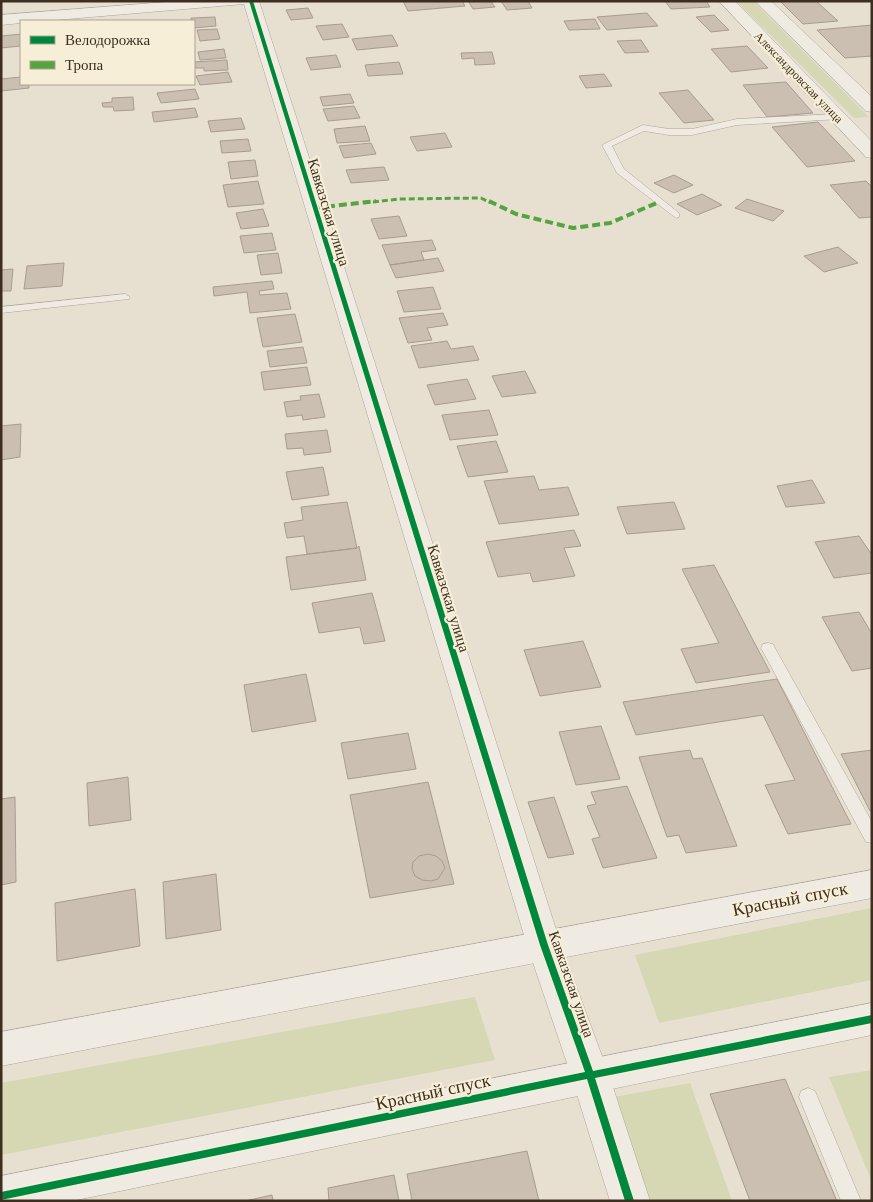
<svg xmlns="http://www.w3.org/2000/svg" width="873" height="1202" viewBox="0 0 873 1202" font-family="'Libre Baskerville',serif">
  <rect width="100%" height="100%" fill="#e7e0d1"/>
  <path fill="#d6d7b3" d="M 736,1 L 753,1 L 869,117 L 854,118 Z
    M 872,908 L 872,980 L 659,1023 L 635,955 Z
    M 475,997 L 495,1060 L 1,1155 L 1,1083 Z
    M 872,1070 L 872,1182 L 829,1077 Z
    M 690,1083 L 732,1201 L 646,1201 L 614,1097 Z"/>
  <path fill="#cbbfb2" stroke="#a89c90" d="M 403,1 L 462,1 L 465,6 L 408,11 Z
    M 468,1 L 499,1 L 491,2 L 495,7 L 473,9 Z
    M 501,1 L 528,1 L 532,8 L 507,10 Z
    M 665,1 L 706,1 L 710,7 L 671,9 Z
    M 780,1 L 816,1 L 838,21 L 803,24 Z
    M 308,8 L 313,18 L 291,20 L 286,10 Z
    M 647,13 L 658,26 L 607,30 L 597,17 Z
    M 714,15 L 729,30 L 711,32 L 696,17 Z
    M 215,17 L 216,26 L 194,28 L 194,21 L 191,21 L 191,18 Z
    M 595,19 L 600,29 L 569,30 L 564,21 Z
    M 342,24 L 349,37 L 323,40 L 316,26 Z
    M 872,25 L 872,56 L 845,58 L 817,30 Z
    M 217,29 L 220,39 L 200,41 L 197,30 Z
    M 21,34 L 21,46 L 1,48 L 1,36 Z
    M 392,35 L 398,46 L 357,50 L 352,39 Z
    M 641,40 L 649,52 L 625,53 L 617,41 Z
    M 747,46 L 768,68 L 731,72 L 711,49 Z
    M 224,49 L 226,58 L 200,60 L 198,52 Z
    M 492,52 L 495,64 L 475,65 L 474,58 L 462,59 L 461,53 Z
    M 336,55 L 341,67 L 311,70 L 306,58 Z
    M 227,60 L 228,70 L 204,71 L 204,68 L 195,68 L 194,62 Z
    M 399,62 L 403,74 L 368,76 L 365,65 Z
    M 228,72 L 232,82 L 200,85 L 196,76 Z
    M 604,74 L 612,86 L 586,88 L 579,76 Z
    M 21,77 L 21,84 L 29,84 L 29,88 L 1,91 L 1,79 Z
    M 786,82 L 813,113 L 767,117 L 743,85 Z
    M 195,89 L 199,99 L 161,103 L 157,93 Z
    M 688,90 L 714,120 L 684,123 L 659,93 Z
    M 350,94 L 354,103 L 323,106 L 320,97 Z
    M 133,97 L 134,110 L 114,111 L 113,107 L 103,107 L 102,103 L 112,102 L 112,98 Z
    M 354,106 L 360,118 L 328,121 L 323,109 Z
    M 195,108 L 198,117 L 154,122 L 152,112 Z
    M 241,118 L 245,129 L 211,132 L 208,121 Z
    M 818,122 L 855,161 L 807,167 L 772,127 Z
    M 365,126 L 370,141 L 337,143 L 334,129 Z
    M 445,133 L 452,147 L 417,151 L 410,137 Z
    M 248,139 L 251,151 L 222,153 L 220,141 Z
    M 371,143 L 376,154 L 344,158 L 339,146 Z
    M 255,160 L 258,176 L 231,179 L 228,162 Z
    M 384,167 L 389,180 L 351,183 L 346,170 Z
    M 674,175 L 693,185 L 674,193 L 654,183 Z
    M 258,181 L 264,204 L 228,207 L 223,185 Z
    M 866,181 L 872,187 L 872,217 L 859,218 L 830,185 Z
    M 702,194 L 722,205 L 697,215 L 677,204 Z
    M 747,199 L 784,211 L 773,221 L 735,208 Z
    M 263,209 L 269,226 L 241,229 L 236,213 Z
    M 399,216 L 407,236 L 379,239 L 371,219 Z
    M 272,233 L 276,250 L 244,253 L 240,236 Z
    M 432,240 L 436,250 L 421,252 L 424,260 L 390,265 L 382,245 Z
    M 838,247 L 858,263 L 824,272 L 804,256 Z
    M 278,253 L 282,273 L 261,275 L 257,255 Z
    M 438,258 L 444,271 L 396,278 L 390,265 Z
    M 64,263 L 62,286 L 24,289 L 27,266 Z
    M 13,269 L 11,291 L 1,291 L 1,270 Z
    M 272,281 L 274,289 L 259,291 L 260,295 L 287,293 L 291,309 L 250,313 L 247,292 L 214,296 L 213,287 Z
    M 433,287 L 441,309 L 404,312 L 397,291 Z
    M 443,313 L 448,325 L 427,328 L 432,340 L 408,343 L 399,318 Z
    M 295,314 L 302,342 L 263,347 L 257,318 Z
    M 447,341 L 451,349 L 473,346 L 479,360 L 419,368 L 411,346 Z
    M 303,347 L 307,363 L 270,367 L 267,351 Z
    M 307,367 L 311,385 L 264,390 L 261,372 Z
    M 525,371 L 536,393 L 502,397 L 492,376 Z
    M 467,379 L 476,399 L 435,405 L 427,385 Z
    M 319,394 L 325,417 L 303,420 L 302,415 L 287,417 L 284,402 L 301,400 L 300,396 Z
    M 489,410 L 498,435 L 450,440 L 442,415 Z
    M 21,424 L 20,457 L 1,460 L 1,426 Z
    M 327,430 L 331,452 L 304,455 L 303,448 L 287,449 L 285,434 Z
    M 496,441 L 508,472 L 468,477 L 457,446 Z
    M 323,467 L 329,495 L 292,500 L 286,472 Z
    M 534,476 L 539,490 L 568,487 L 579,515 L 499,524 L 484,481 Z
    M 812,480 L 825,503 L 786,507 L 777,486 Z
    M 347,502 L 357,548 L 307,554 L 304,536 L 287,538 L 284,523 L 303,520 L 301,507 Z
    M 674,502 L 685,529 L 627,534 L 617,507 Z
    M 574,530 L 581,546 L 564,548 L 575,576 L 533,582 L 530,573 L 498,577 L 486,542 Z
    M 859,536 L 872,555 L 872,573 L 834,578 L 815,542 Z
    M 359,546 L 366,580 L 291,590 L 286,557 L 357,548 Z
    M 714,565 L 754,642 L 770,672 L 696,683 L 681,649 L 719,643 L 682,569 Z
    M 372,593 L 385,641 L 364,644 L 360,627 L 319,633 L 312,603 Z
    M 859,612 L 872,634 L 872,668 L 852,671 L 822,617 Z
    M 583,641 L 601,687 L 540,696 L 524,650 Z
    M 306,674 L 316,721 L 252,732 L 244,685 Z
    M 777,679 L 851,824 L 788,834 L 765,785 L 795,780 L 763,715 L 636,735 L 623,702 Z
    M 601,726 L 620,779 L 576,785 L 559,732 Z
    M 408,733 L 416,769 L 348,779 L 341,743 Z
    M 690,750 L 693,759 L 702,758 L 737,846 L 686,853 L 679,835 L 667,837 L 639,757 Z
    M 872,750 L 872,811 L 870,811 L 841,754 Z
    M 128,777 L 131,820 L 89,826 L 87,783 Z
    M 428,782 L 454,884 L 370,898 L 350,795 Z
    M 627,786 L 657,858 L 603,868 L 592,839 L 600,837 L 587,806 L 596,804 L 591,792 Z
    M 15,797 L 16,882 L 1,885 L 1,799 Z
    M 554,797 L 574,854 L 548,858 L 528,802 Z
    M 428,854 L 436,856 L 442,861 L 445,868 L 438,879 L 431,881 L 422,880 L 415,876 L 412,869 L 413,862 L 419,856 Z
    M 216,874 L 221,930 L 166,939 L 163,882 Z
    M 135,889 L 140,946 L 57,961 L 55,903 Z
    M 785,1079 L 837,1201 L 750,1201 L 710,1094 Z
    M 527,1151 L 539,1201 L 412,1201 L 407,1174 Z
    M 394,1175 L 399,1201 L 329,1201 L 328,1188 Z
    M 272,1195 L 273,1201 L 245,1201 Z"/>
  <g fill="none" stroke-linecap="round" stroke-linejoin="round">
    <g stroke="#ada599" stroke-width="1">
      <path id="service" d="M 837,114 L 840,115 L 840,119 L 737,125 L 692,135 L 669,135 L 644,131 L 612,146 L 624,169 L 679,213 L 679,217 L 676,218 L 617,173 L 602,145 L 643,125 L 669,129 L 692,129 L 737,119 Z
        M 125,294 L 130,297 L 129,299 L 1,313 L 1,307 Z
        M 768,643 L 773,644 L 775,648 L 872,822 L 872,843 L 866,842 L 761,648 L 763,644 Z
        M 808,1088 L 815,1091 L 861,1201 L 841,1201 L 799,1097 L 801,1091 Z"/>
    </g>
    <g stroke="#ada599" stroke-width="1">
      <path id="minor" d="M 179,1 L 259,1 L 561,945 L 609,1075 L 650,1201 L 610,1201 L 571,1075 L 527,945 L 244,4 L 44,21 L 21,21 L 21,23 L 1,25 L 1,15 Z"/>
    </g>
    <g stroke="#ada599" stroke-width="1">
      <path id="tertiary" d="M 719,1 L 735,1 L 872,142 L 872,158 L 866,157 Z
        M 755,1 L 771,1 L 872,97 L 872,112 L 866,111 Z
        M 872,870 L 872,898 L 1,1066 L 1,1032 Z
        M 872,1003 L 872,1035 L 72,1201 L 1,1201 L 1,1176 Z"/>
    </g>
    <use href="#service" fill="#efebe3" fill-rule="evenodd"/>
    <use href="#minor" fill="#efebe3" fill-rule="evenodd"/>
    <use href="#tertiary" fill="#efebe3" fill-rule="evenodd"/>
    <path stroke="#54a441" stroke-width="3" stroke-dasharray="6 3" stroke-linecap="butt" d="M 364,203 L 399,199 L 481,198 L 491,203"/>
    <path stroke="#54a441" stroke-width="4" stroke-dasharray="8 4" stroke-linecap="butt" d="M 489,201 L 516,214 L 573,228 L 610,223 L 659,202
      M 315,208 L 376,201"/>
    <g stroke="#f7eed8" stroke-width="3">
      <path id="cycleway" d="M 249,1 L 253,1 L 548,945 L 593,1071 L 872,1015 L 872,1023 L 595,1078 L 634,1201 L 625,1201 L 587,1079 L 1,1200 L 1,1192 L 585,1072 L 540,945 Z"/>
    </g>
    <use href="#cycleway" fill="#00873e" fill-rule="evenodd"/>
  </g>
  <g text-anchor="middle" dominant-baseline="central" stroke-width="4.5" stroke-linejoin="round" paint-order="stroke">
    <g font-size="12" fill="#3d2e20" stroke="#f7eed8">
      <text transform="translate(799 77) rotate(46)">Александровская улица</text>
    </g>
    <g font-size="15" fill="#3d2e20" stroke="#f7eed8">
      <text transform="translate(329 212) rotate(73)">Кавказская улица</text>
      <text transform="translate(449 598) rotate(73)">Кавказская улица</text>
      <text transform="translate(572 984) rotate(71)">Кавказская улица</text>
    </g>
    <g font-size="18" fill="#3d2e20" stroke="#f7eed8">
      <text transform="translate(790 899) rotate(-11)">Красный спуск</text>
      <text transform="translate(433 1092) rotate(-12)">Красный спуск</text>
    </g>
  </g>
  <rect width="873" height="1202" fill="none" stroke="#3d2e20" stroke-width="5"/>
  <rect x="20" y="20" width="175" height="65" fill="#f7eed8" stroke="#ada18e"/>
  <rect x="30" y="36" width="25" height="8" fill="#00873e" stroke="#ada18e"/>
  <text x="65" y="45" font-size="15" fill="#3d2e20">Велодорожка</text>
  <rect x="30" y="61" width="25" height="8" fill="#54a441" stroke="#ada18e"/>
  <text x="65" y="70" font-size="15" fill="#3d2e20">Тропа</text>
</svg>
